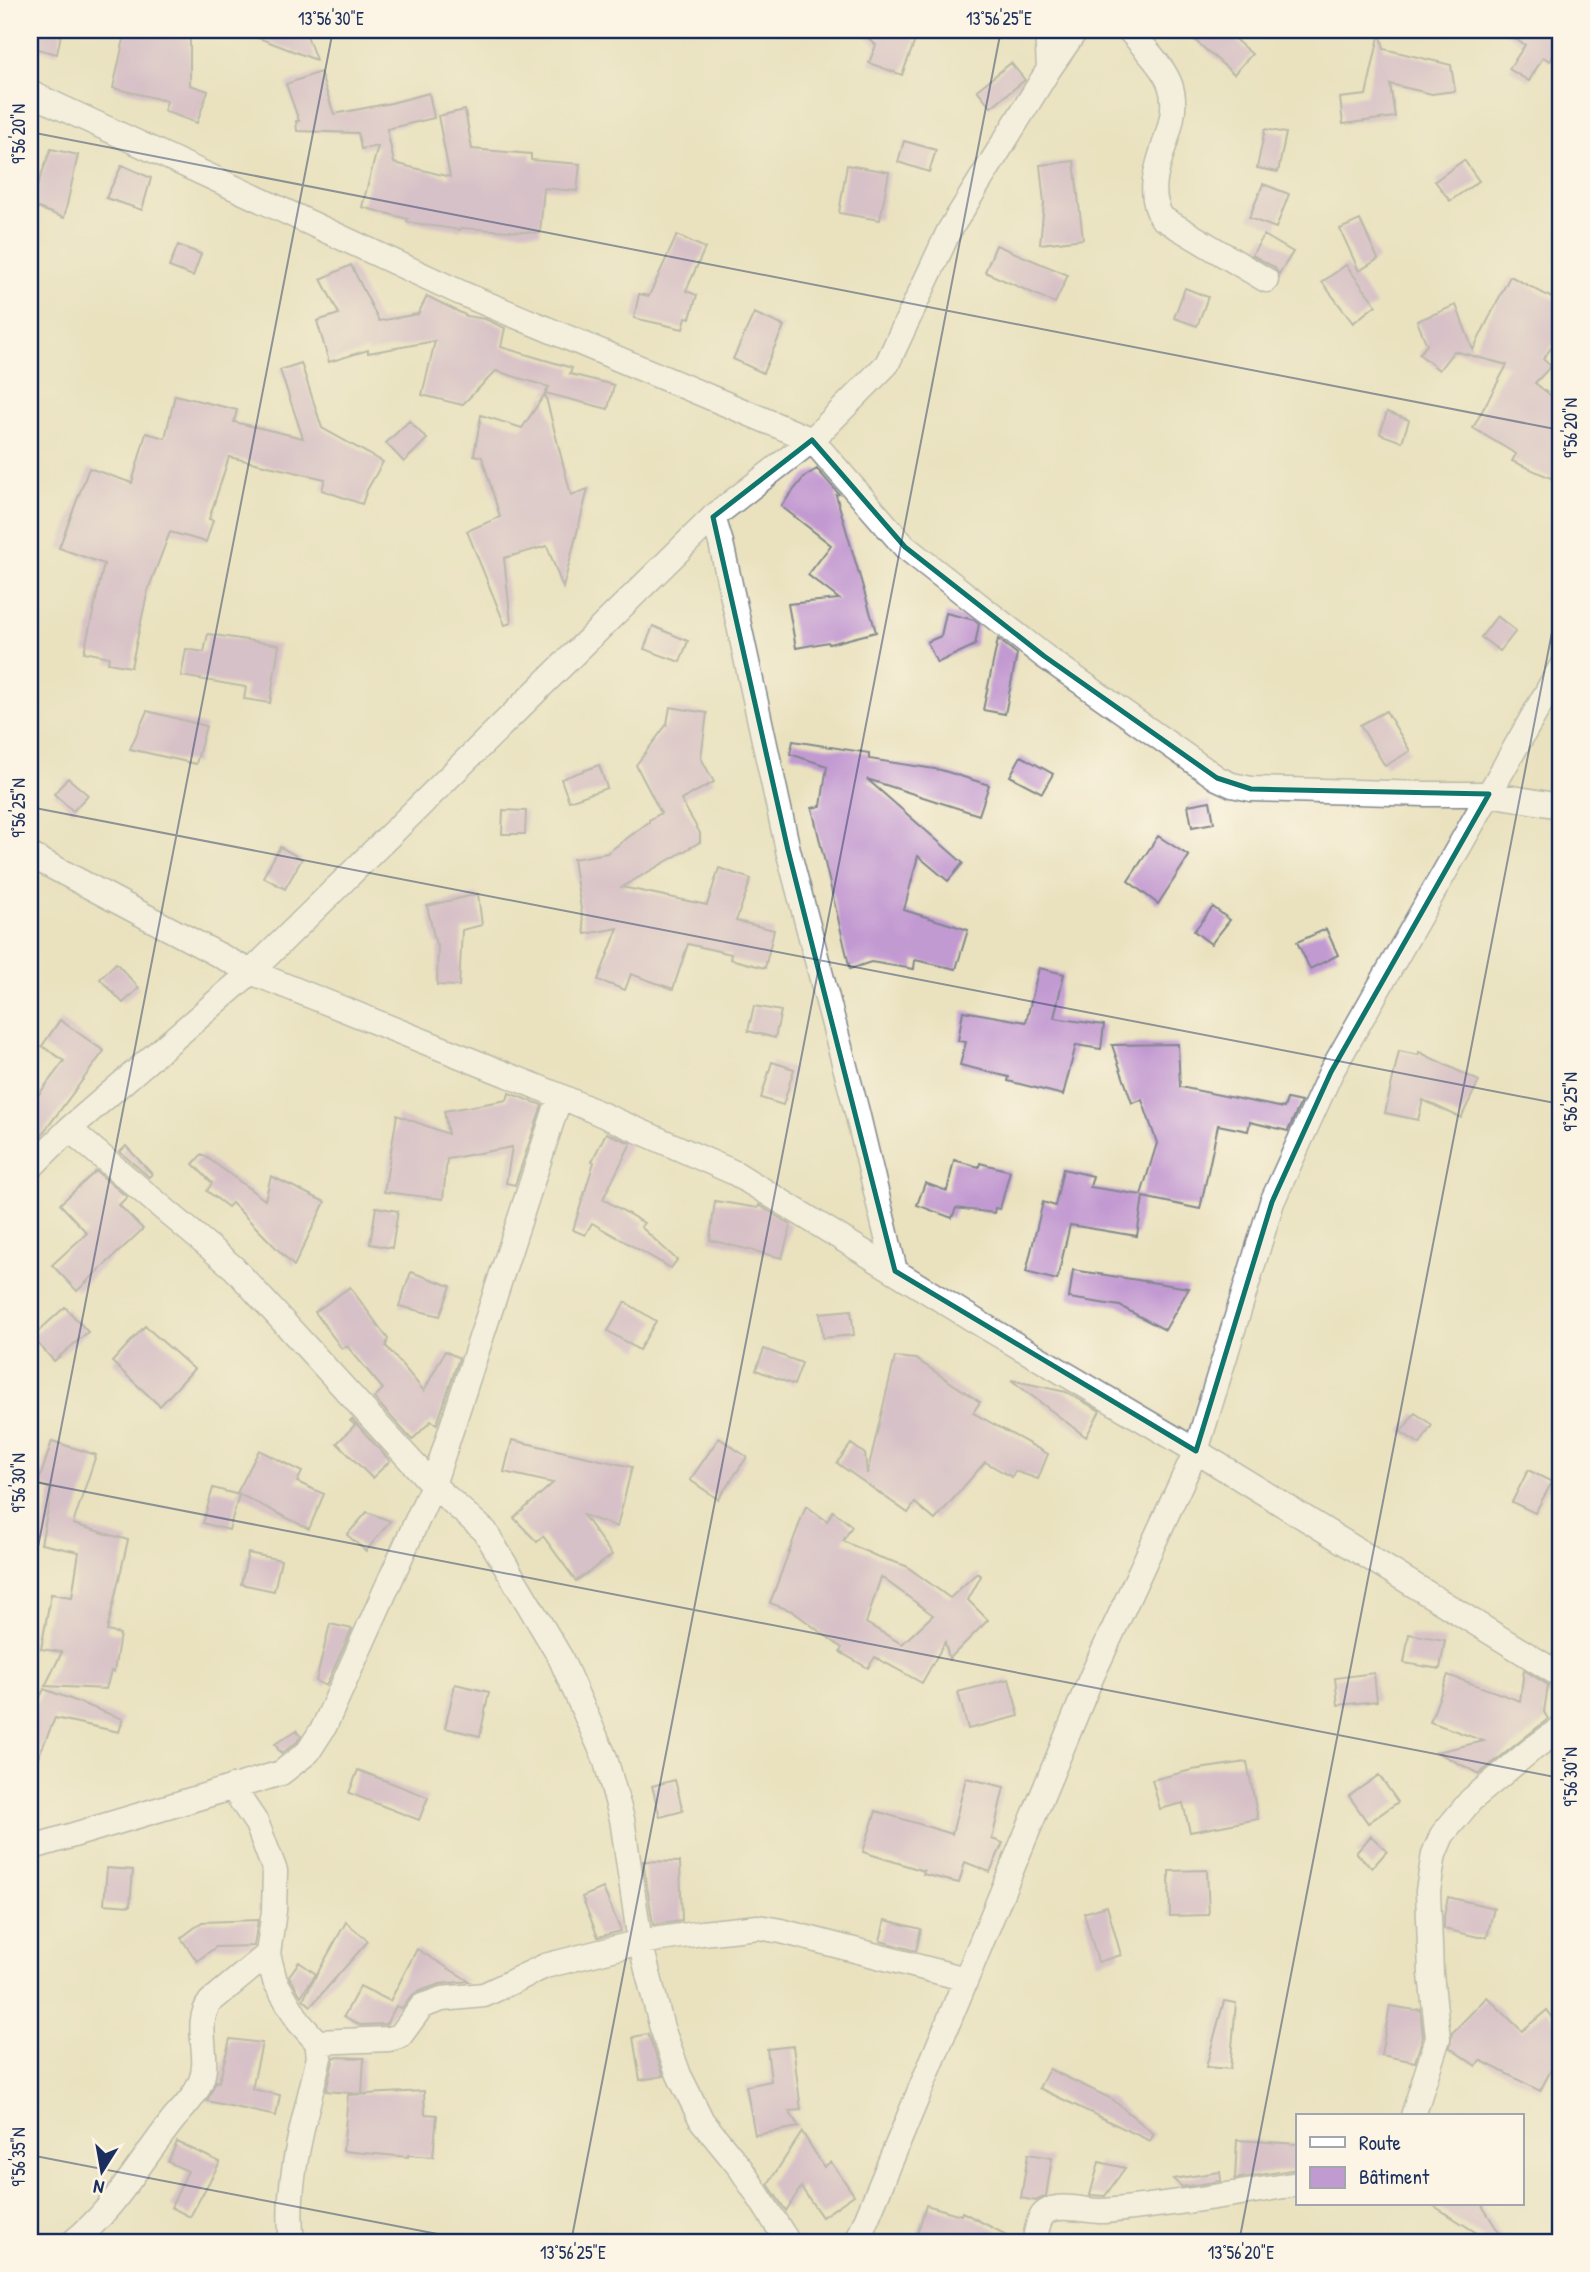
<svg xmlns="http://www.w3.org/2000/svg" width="1590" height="2272" viewBox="0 0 1590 2272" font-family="'Patrick Hand',sans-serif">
  <rect width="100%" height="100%" fill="#fcf5e5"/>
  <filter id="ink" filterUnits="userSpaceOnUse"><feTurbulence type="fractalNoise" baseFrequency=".0143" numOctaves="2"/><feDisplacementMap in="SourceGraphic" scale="14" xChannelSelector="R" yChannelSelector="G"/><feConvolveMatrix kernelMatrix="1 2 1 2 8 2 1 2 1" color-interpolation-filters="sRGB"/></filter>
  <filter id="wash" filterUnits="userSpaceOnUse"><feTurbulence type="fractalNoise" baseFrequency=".00686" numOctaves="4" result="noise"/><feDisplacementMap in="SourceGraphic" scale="28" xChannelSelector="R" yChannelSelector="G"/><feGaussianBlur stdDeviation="1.57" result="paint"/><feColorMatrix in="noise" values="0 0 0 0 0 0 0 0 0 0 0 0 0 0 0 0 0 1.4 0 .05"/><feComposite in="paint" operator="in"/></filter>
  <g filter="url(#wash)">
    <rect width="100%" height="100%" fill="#eae2bf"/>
    <g id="blocks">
      <path fill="#c29ad2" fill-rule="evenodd" d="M 30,30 L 62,30 L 57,54 L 30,47 Z
        M 126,30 L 190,30 L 190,85 L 208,91 L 197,123 L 164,111 L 167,101 L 113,88 Z
        M 244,30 L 305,30 L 316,60 L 243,32 Z
        M 859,30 L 919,30 L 902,75 L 869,63 L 876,45 Z
        M 1183,30 L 1224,30 L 1252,54 L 1234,74 Z
        M 1501,30 L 1560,30 L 1560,45 L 1550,61 L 1543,57 L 1529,81 L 1509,69 L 1525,45 Z
        M 1380,32 L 1384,49 L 1451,65 L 1455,91 L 1432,94 L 1390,84 L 1395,117 L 1343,124 L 1340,98 L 1366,95 Z
        M 1011,63 L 1025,80 L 991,107 L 977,90 Z
        M 320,72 L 334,114 L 391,103 L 429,93 L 434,118 L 387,129 L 394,163 L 450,177 L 438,116 L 465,110 L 472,149 L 531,154 L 531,160 L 580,164 L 577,191 L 544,188 L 540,233 L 461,228 L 460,230 L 407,222 L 408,219 L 362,207 L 378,146 L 361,149 L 358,133 L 297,131 L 296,121 L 299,121 L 286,84 Z
        M 1265,129 L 1286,133 L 1278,172 L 1257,168 Z
        M 904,141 L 936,150 L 929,172 L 898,162 Z
        M 51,149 L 78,155 L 64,218 L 30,205 Z
        M 1464,160 L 1479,181 L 1450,201 L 1435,181 Z
        M 1074,161 L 1083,239 L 1040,244 L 1044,203 L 1040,165 Z
        M 122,165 L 151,178 L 142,210 L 106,198 Z
        M 847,165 L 889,172 L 880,220 L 839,213 Z
        M 1263,184 L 1289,194 L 1276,228 L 1249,218 Z
        M 1360,220 L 1378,259 L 1359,271 L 1340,229 Z
        M 677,235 L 705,248 L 686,291 L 697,295 L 690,318 L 686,317 L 683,329 L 634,318 L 639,294 L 649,296 Z
        M 1264,235 L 1293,252 L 1279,274 L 1274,267 L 1252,255 Z
        M 178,245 L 201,254 L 193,276 L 169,267 Z
        M 996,245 L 1068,275 L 1055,303 L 985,272 Z
        M 351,265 L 379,321 L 418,314 L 427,296 L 467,316 L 485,319 L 505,328 L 501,347 L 572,368 L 570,374 L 614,385 L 608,409 L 545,393 L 549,387 L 496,371 L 462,405 L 422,395 L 435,341 L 368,353 L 368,350 L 329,362 L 317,321 L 339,314 L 321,279 Z
        M 1346,265 L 1376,305 L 1353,323 L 1322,282 Z
        M 1510,276 L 1560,302 L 1560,336 L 1543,359 L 1551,366 L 1535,383 L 1560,403 L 1560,482 L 1512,461 L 1516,454 L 1473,428 L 1507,365 L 1454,351 L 1439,370 L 1419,354 L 1427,345 L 1417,321 L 1456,305 L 1473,350 Z
        M 1185,288 L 1208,297 L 1197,326 L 1174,318 Z
        M 754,313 L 784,326 L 763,373 L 733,359 Z
        M 301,363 L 322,428 L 383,462 L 367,490 L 362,504 L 322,490 L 325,479 L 229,457 L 209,519 L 213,520 L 206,542 L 170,532 L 148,590 L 131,667 L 108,663 L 109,657 L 84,652 L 104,564 L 59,548 L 89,468 L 132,483 L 146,433 L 165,438 L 175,395 L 237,410 L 234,422 L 303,438 L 280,370 Z
        M 545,394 L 571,495 L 588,489 L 563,588 L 547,546 L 504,558 L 511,623 L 505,625 L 467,531 L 500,517 L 482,457 L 474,455 L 481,415 L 522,428 Z
        M 1387,412 L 1409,420 L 1402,442 L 1380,434 Z
        M 409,421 L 427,439 L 404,462 L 386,443 Z
        M 817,469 L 839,494 L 836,495 L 876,632 L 829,644 L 828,642 L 796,648 L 788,604 L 839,599 L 808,575 L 831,545 L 781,506 L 805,476 Z
        M 946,613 L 974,620 L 979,624 L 975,645 L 937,663 L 927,642 L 941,636 Z
        M 1497,616 L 1516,631 L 1500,651 L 1481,637 Z
        M 653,626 L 688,641 L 680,662 L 644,649 Z
        M 208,634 L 279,645 L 270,703 L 244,699 L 246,687 L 181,676 L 186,649 L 204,652 Z
        M 998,639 L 1017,654 L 1005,714 L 983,710 Z
        M 670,707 L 707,713 L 701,758 L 714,782 L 681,800 L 700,833 L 700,842 L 622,887 L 707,905 L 719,868 L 751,879 L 736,921 L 774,930 L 765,968 L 730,959 L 731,954 L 688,944 L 673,989 L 631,974 L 625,990 L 598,980 L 618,928 L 585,934 L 573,859 L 607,853 L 649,822 L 649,820 L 661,813 L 636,765 L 667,724 Z
        M 147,711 L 206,726 L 196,764 L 130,749 Z
        M 1386,711 L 1410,751 L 1385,766 L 1360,725 Z
        M 793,741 L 869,753 L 869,759 L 941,770 L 989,785 L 979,815 L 867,779 L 963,863 L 948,881 L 918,856 L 904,910 L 968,930 L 956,969 L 915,960 L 914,969 L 871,962 L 850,969 L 812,808 L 821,806 L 827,766 L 790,754 Z
        M 1021,756 L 1053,774 L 1042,793 L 1010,776 Z
        M 599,765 L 607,788 L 569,801 L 561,779 Z
        M 68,778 L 88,795 L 73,811 L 54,794 Z
        M 1210,801 L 1214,823 L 1192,827 L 1188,805 Z
        M 503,810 L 526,811 L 525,834 L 502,834 Z
        M 1158,836 L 1189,856 L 1158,904 L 1128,881 Z
        M 280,847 L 302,859 L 285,889 L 263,877 Z
        M 478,894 L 482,925 L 462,930 L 459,986 L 437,985 L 438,945 L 436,945 L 427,906 Z
        M 1213,907 L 1230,920 L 1211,944 L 1194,931 Z
        M 1326,929 L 1338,955 L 1310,969 L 1297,942 Z
        M 116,963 L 139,988 L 123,1003 L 100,979 Z
        M 1039,968 L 1064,974 L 1054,1018 L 1104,1025 L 1101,1049 L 1076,1045 L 1063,1095 L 1008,1081 L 1009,1077 L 960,1065 L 966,1042 L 958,1041 L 963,1011 L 1026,1022 Z
        M 754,1006 L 781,1011 L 775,1038 L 748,1031 Z
        M 60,1020 L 104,1051 L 41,1136 L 30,1147 L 30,1106 L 64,1061 L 42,1046 Z
        M 1178,1044 L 1180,1087 L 1284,1108 L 1287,1099 L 1301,1102 L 1288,1131 L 1250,1122 L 1248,1131 L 1218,1125 L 1200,1209 L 1143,1197 L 1137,1236 L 1070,1225 L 1057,1280 L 1026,1272 L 1043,1202 L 1055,1206 L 1063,1169 L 1093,1176 L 1090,1187 L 1141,1195 L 1157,1143 L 1142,1100 L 1132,1103 L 1112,1045 Z
        M 1399,1051 L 1418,1055 L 1419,1052 L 1479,1081 L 1461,1118 L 1423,1100 L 1418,1120 L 1385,1113 Z
        M 772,1062 L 794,1069 L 783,1105 L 761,1098 Z
        M 509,1093 L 542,1105 L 515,1185 L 506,1183 L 512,1147 L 447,1159 L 443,1199 L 384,1192 L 397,1115 L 448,1134 L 444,1111 L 507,1100 Z
        M 606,1133 L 631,1143 L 603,1199 L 644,1223 L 641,1227 L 677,1260 L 671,1268 L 592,1223 L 585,1235 L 573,1230 L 594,1162 L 592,1161 Z
        M 126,1146 L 152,1174 L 149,1177 L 120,1152 Z
        M 202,1154 L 265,1200 L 271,1176 L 325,1202 L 294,1266 L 232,1203 L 228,1207 L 207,1191 L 212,1183 L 193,1164 Z
        M 954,1160 L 979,1167 L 980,1163 L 1010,1171 L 1000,1209 L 995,1208 L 994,1213 L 956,1208 L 952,1218 L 917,1205 L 925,1183 L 947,1191 Z
        M 96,1171 L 127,1197 L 119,1205 L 143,1229 L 77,1291 L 52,1265 L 87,1233 L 60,1204 Z
        M 715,1201 L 758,1208 L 759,1205 L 791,1225 L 782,1258 L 710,1240 Z
        M 376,1207 L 398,1211 L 392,1248 L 370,1244 Z
        M 1073,1270 L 1189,1288 L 1165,1330 L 1120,1306 L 1069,1298 Z
        M 411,1272 L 451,1286 L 440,1316 L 399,1306 Z
        M 350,1287 L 388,1339 L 386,1346 L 424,1391 L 445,1351 L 459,1358 L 437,1424 L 431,1421 L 412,1440 L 374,1398 L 383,1389 L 347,1346 L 342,1349 L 315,1312 Z
        M 625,1302 L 656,1321 L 639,1350 L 608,1331 Z
        M 65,1307 L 88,1332 L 54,1361 L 32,1337 Z
        M 851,1310 L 854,1335 L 823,1338 L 820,1313 Z
        M 145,1326 L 194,1369 L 160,1406 L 112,1362 Z
        M 764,1349 L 802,1363 L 794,1385 L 756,1370 Z
        M 895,1357 L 916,1359 L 980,1402 L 973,1413 L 1048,1454 L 1038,1479 L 1015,1471 L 1012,1477 L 985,1462 L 935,1520 L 915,1503 L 908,1513 L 837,1463 L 851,1444 L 865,1454 L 867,1474 Z
        M 1011,1380 L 1066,1392 L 1100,1411 L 1086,1437 Z
        M 1415,1413 L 1432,1425 L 1420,1444 L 1401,1432 Z
        M 352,1419 L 390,1461 L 372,1478 L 337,1443 L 355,1425 L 350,1421 Z
        M 719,1438 L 747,1457 L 718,1499 L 690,1480 Z
        M 512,1440 L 632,1467 L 617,1527 L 583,1515 L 612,1555 L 576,1581 L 543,1536 L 537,1542 L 514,1518 L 553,1483 L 504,1472 Z
        M 52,1441 L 96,1455 L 73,1524 L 128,1540 L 107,1631 L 120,1634 L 114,1672 L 111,1671 L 106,1689 L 45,1686 L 62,1652 L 41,1649 L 51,1594 L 72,1597 L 79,1552 L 41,1544 L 52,1489 L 38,1484 Z
        M 259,1450 L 302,1472 L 297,1482 L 324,1494 L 309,1529 L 237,1493 Z
        M 1528,1470 L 1552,1482 L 1535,1513 L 1512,1502 Z
        M 213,1488 L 239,1495 L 229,1530 L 203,1523 Z
        M 806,1506 L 827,1521 L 833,1511 L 852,1526 L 843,1541 L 876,1556 L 906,1566 L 950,1598 L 977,1573 L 981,1576 L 968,1600 L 988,1620 L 949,1659 L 945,1642 L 922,1683 L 875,1657 L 868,1668 L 840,1652 L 842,1648 L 792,1611 L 770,1603 ZM 881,1577 L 933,1615 L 902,1644 L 866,1623 Z
        M 367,1512 L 390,1521 L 366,1551 L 347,1535 Z
        M 248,1553 L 281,1560 L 274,1591 L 241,1584 Z
        M 330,1624 L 352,1629 L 326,1686 L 316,1681 Z
        M 1409,1634 L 1445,1640 L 1440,1669 L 1404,1663 Z
        M 1524,1670 L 1548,1685 L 1544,1712 L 1548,1719 L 1479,1774 L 1437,1752 L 1484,1741 L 1430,1722 L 1448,1675 L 1520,1701 Z
        M 1374,1673 L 1377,1701 L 1338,1705 L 1335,1678 Z
        M 1009,1679 L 1019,1716 L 968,1729 L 958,1692 Z
        M 455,1684 L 489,1692 L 480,1736 L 445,1728 Z
        M 44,1689 L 123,1719 L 119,1732 L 55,1718 L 30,1776 L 30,1717 Z
        M 297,1730 L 301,1736 L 297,1742 L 281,1754 L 275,1744 Z
        M 1247,1762 L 1258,1819 L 1190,1832 L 1183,1803 L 1160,1809 L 1152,1780 L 1192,1770 Z
        M 358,1770 L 428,1797 L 419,1820 L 349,1793 Z
        M 1379,1775 L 1398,1802 L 1368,1823 L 1349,1796 Z
        M 966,1778 L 1004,1787 L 992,1839 L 1003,1843 L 990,1872 L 965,1862 L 959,1883 L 923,1874 L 924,1871 L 863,1852 L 876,1811 L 952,1834 Z
        M 675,1780 L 683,1811 L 660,1817 L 652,1786 Z
        M 1371,1836 L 1387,1851 L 1372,1868 L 1356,1853 Z
        M 643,1861 L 680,1862 L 682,1921 L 653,1925 Z
        M 107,1868 L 133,1870 L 130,1906 L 104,1904 Z
        M 1207,1870 L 1209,1915 L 1170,1916 L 1169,1871 Z
        M 603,1888 L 621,1931 L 598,1937 L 582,1897 Z
        M 1448,1897 L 1494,1908 L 1487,1937 L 1478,1937 L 1444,1929 L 1444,1916 Z
        M 1107,1906 L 1121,1955 L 1098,1962 L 1084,1913 Z
        M 258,1920 L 254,1946 L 216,1947 L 197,1961 L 181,1938 L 202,1922 Z
        M 885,1920 L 921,1929 L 916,1951 L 880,1941 Z
        M 346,1922 L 368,1941 L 311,2006 L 303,1999 Z
        M 417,1949 L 469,1981 L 440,1984 L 417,1992 L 410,1997 L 402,2008 L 396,2006 L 386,2024 L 360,2025 L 344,2016 L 360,1986 L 390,2001 Z
        M 299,1962 L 316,1974 L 301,1996 L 289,1976 Z
        M 1487,1997 L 1522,2031 L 1547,2010 L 1560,2027 L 1560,2053 L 1540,2091 L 1480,2060 L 1476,2066 L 1450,2048 L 1452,2033 Z
        M 1224,2001 L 1236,2003 L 1230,2069 L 1206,2067 Z
        M 1390,2006 L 1415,2010 L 1420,2009 L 1423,2036 L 1415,2062 L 1381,2055 Z
        M 648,2034 L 664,2076 L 640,2080 L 633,2037 Z
        M 230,2039 L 262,2043 L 252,2089 L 280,2095 L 276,2116 L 207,2101 L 216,2081 L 219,2082 Z
        M 793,2046 L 801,2110 L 789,2111 L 799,2127 L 755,2135 L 746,2086 L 771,2081 L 767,2049 Z
        M 334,2057 L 364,2058 L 362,2094 L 326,2091 Z
        M 1049,2069 L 1112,2099 L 1154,2134 L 1150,2141 L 1039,2088 Z
        M 424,2091 L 425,2114 L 437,2115 L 433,2157 L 408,2155 L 408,2157 L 343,2151 L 348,2095 Z
        M 802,2132 L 824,2167 L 831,2162 L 854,2195 L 822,2217 L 801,2187 L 786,2211 L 768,2184 Z
        M 1237,2140 L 1298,2144 L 1298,2169 L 1235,2179 Z
        M 177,2142 L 220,2162 L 190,2217 L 171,2207 L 188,2171 L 168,2162 Z
        M 1028,2154 L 1052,2158 L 1046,2196 L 1036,2201 L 1021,2198 Z
        M 1099,2162 L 1125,2168 L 1105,2196 L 1090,2195 Z
        M 1220,2172 L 1221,2181 L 1182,2187 L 1173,2179 Z
        M 1431,2204 L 1481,2204 L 1505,2242 L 1491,2242 Z
        M 926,2205 L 961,2215 L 962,2212 L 1020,2242 L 915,2242 Z"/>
    </g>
  </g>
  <g filter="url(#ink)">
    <use href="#blocks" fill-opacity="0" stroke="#82888e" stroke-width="2"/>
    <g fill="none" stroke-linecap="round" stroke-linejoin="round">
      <g stroke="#82888e" stroke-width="27">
        <path id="minor" d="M 1047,30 L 1049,69
          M 1129,30 C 1141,44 1162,65 1169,82 C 1188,127 1135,175 1162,218 L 1266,280
          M 30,93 L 461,293 L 812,440 L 905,547 L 1044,656 L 1217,778 L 1232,785 L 1251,789 L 1425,794 L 1489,794 L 1560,806
          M 713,517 L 721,543 L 788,850 L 857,1112 L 895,1271
          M 30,855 L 251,972 L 560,1096 L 735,1173 L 984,1326 L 1196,1451 L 1560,1675
          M 69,1129 L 234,1268 L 433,1485 L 485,1531 L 560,1657 L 605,1758 L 622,1819 L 640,1942 L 662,2028 L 679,2075 L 702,2121 L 741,2169 L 788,2242
          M 30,1168 L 69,1129 L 251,972 L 713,517 L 812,440 L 887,364 L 949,231 L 1049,69 L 1076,30
          M 232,1787 L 257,1824 L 275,1871 L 274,1911 L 268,1954 L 275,1981 L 299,2022 L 317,2042 L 319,2057 C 306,2114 284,2184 292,2242
          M 30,1848 L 281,1773 L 308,1752 L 324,1727 L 433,1485 L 560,1096
          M 317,2042 L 389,2039 L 400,2036 L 422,2006 L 442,1999 L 484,1995 L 545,1966 L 640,1942 L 702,1933 L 758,1927 L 781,1931 L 966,1979
          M 1413,2116 L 1438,2038 L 1431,1974 L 1428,1891 L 1434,1854 L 1442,1835 L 1471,1800 L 1531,1750 L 1560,1729
          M 73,2242 C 114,2210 141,2160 173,2120 C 184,2107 195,2097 201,2081 C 211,2056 193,2024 210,2002 L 268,1954
          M 857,2242 L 1091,1678 L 1196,1451 L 1272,1202 L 1331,1072 L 1560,669
          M 1034,2242 C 1037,2233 1037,2218 1046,2212 C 1060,2202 1087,2212 1104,2211 C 1169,2205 1233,2194 1298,2184"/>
      </g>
      <use href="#minor" stroke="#fff" stroke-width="24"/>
    </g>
  </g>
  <path d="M0 0H1590V2272H0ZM 812,440 L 905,547 L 1044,656 L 1217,778 L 1251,789 L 1489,794 L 1331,1072 L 1272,1202 L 1196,1451 L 895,1271 L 788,850 L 713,517 Z" fill="#eae2bf" fill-opacity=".55" fill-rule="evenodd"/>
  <path fill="none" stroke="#0f766e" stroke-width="5" stroke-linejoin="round" d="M 812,440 L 905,547 L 1044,656 L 1217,778 L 1251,789 L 1489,794 L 1331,1072 L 1272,1202 L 1196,1451 L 895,1271 L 788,850 L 713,517 Z"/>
  <path fill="none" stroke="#1b2f5e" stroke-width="2" stroke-opacity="0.45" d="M 30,132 L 1560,430M 30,807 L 1560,1104M 30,1481 L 1560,1778M 30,1588 L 333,30M 30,2155 L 479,2242M 571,2242 L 1001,30M 1239,2242 L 1560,591"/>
  <rect width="1590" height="2272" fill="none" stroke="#fcf5e5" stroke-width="77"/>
  <rect x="1296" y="2114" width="228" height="91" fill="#fcf5e5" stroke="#a2a6af" stroke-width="2"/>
  <rect x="1310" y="2137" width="35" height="10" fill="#ffffff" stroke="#a2a6af" stroke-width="2"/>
  <text x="1359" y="2150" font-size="21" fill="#1b2f5e">Route</text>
  <rect x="1310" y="2167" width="35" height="21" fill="#c29ad2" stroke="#a2a6af" stroke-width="2"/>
  <text x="1359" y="2184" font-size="21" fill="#1b2f5e">Bâtiment</text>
  <g transform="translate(102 2171) rotate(191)" stroke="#fcf5e5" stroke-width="5" paint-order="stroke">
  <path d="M0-5L12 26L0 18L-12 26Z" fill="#1b2f5e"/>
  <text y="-10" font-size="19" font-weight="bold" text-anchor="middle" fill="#1b2f5e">N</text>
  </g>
  <rect x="38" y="38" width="1514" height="2196" fill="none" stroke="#1b2f5e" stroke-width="2.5"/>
  <g font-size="18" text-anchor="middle" fill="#1b2f5e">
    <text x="331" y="25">13°56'30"E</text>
    <text x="999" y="25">13°56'25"E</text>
    <text transform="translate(19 134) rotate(-90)" y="6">9°56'20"N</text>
    <text transform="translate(1571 428) rotate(-90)" y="6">9°56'20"N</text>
    <text transform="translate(19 808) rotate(-90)" y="6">9°56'25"N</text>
    <text transform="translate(1571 1102) rotate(-90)" y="6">9°56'25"N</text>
    <text transform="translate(19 1483) rotate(-90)" y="6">9°56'30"N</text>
    <text transform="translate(1571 1777) rotate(-90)" y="6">9°56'30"N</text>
    <text transform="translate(19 2157) rotate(-90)" y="6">9°56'35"N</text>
    <text x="573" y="2259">13°56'25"E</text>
    <text x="1241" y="2259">13°56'20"E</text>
  </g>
</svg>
